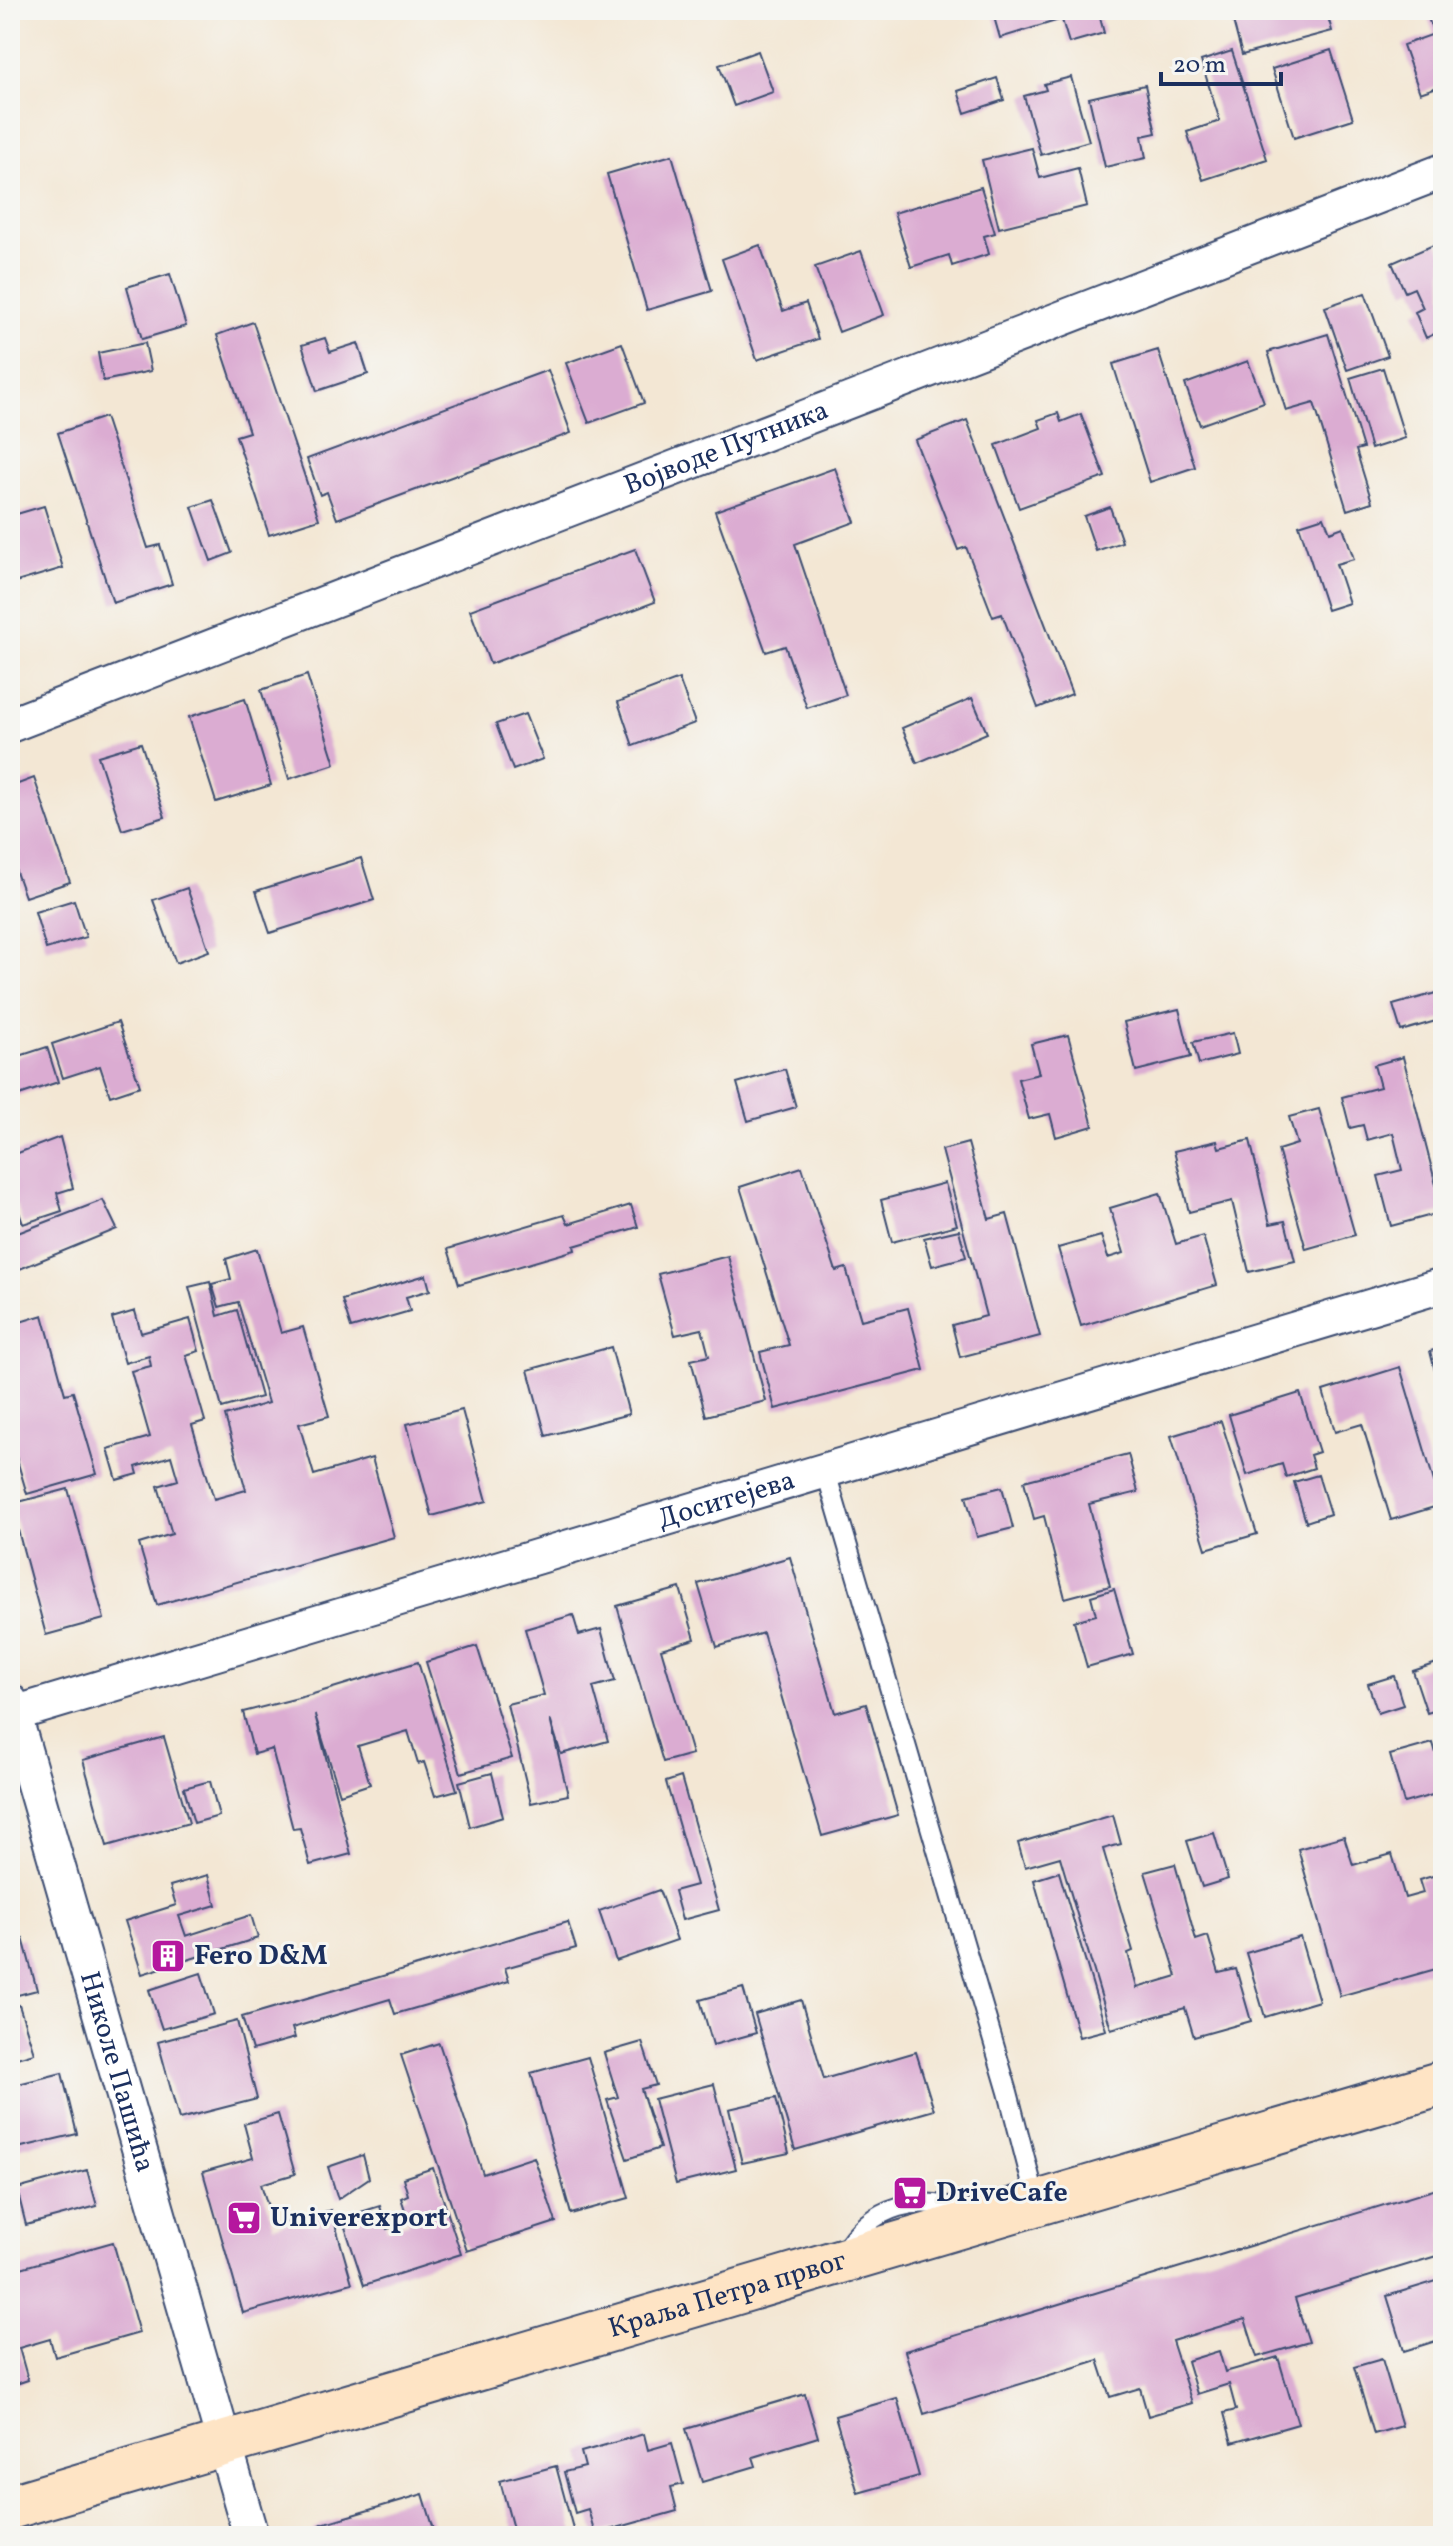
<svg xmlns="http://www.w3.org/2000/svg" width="1453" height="2546" viewBox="0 0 1453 2546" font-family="Vollkorn,serif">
  <rect width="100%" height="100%" fill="#f6f6f2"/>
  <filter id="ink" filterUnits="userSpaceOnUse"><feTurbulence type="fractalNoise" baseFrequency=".0125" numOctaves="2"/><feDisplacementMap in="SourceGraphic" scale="16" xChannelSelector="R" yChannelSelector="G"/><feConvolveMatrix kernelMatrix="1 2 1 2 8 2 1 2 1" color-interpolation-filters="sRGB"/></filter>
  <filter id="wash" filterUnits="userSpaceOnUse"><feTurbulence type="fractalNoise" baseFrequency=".006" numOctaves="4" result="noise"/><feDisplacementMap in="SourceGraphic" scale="32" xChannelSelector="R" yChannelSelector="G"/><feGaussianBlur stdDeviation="1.8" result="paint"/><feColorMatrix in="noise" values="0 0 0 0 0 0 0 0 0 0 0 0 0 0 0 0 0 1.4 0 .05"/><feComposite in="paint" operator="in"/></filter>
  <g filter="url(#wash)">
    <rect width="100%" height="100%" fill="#f3e7d4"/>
    <g id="blocks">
      <path fill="#dbacd2" d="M 992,10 L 1056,10 L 1059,20 L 1000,38 Z
        M 1059,10 L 1098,10 L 1104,33 L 1069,43 Z
        M 1258,10 L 1326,10 L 1332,31 L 1242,55 L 1232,17 Z
        M 1425,10 L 1443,10 L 1443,85 L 1420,93 L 1403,45 L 1434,34 Z
        M 1331,50 L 1353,119 L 1294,138 L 1272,69 Z
        M 758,51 L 773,92 L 734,106 L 719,65 Z
        M 1232,51 L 1267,159 L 1203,180 L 1187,132 L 1220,121 L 1201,61 Z
        M 1071,77 L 1089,141 L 1041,155 L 1024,96 L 1046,90 L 1044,84 Z
        M 997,78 L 1004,100 L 965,113 L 958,91 Z
        M 1145,85 L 1156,133 L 1142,136 L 1146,158 L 1105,167 L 1089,98 Z
        M 1032,148 L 1040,178 L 1078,168 L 1087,206 L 999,228 L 982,160 Z
        M 672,155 L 712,291 L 647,310 L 607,174 Z
        M 981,187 L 995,233 L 984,236 L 989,254 L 952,266 L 949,255 L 911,267 L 894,213 Z
        M 1438,243 L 1443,254 L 1443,330 L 1426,338 L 1415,312 L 1423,308 L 1414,288 L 1405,292 L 1392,263 Z
        M 760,245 L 783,311 L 806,303 L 818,339 L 757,360 L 722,259 Z
        M 861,251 L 884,315 L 839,332 L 815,267 Z
        M 170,274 L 186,326 L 142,339 L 127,287 Z
        M 1365,293 L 1388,356 L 1347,370 L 1325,307 Z
        M 253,322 L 319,519 L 269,535 L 236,436 L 249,432 L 217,335 Z
        M 1328,334 L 1363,448 L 1356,450 L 1372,502 L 1347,510 L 1314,403 L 1286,411 L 1268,352 Z
        M 325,338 L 330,352 L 358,343 L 368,374 L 317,391 L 302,345 Z
        M 145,343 L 151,371 L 103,381 L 98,353 Z
        M 622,343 L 644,403 L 589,423 L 566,363 Z
        M 1158,350 L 1195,467 L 1150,482 L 1113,364 Z
        M 1248,361 L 1264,402 L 1200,425 L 1185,384 Z
        M 1383,368 L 1405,438 L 1371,449 L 1350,378 Z
        M 548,370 L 571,433 L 337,519 L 327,492 L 320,495 L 307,459 Z
        M 1058,413 L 1061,422 L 1081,414 L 1105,477 L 1019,508 L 996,445 L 1041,428 L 1038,420 Z
        M 105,417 L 148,548 L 160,545 L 172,584 L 113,603 L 58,433 Z
        M 967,420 L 1072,694 L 1038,708 L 1002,614 L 993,617 L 966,547 L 958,550 L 915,440 Z
        M 835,468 L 855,522 L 795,544 L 846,695 L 807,708 L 785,646 L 766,652 L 715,511 Z
        M 213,500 L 232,553 L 211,561 L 192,507 Z
        M 44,506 L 63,568 L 10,584 L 10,516 Z
        M 1110,507 L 1122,542 L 1096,551 L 1084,516 Z
        M 1324,517 L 1330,532 L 1343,527 L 1354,559 L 1336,564 L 1349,603 L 1327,610 L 1299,525 Z
        M 635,549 L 655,602 L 490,664 L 470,610 Z
        M 307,675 L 335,764 L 289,779 L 261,690 Z
        M 679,679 L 695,723 L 633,746 L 618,702 Z
        M 972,698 L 987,733 L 917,763 L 902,728 Z
        M 245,699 L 271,785 L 216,802 L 189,717 Z
        M 525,714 L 543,759 L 513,770 L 496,724 Z
        M 141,743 L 165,817 L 122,830 L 98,756 Z
        M 34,778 L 70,882 L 25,897 L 10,855 L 10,787 Z
        M 361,858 L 374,900 L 270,933 L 256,891 Z
        M 187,888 L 209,951 L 176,963 L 153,900 Z
        M 74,900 L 86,937 L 46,949 L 35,912 Z
        M 1443,991 L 1443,1019 L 1401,1031 L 1393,1005 Z
        M 1179,1009 L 1191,1057 L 1136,1071 L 1124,1022 Z
        M 118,1022 L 140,1086 L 110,1096 L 100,1066 L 63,1078 L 52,1044 Z
        M 1233,1033 L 1238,1054 L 1199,1064 L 1193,1042 Z
        M 1068,1035 L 1093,1126 L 1056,1137 L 1050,1114 L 1029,1119 L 1018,1079 L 1039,1074 L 1031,1044 Z
        M 47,1047 L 58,1082 L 10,1098 L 10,1059 Z
        M 1403,1057 L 1443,1212 L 1391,1226 L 1378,1176 L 1402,1170 L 1393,1133 L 1367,1140 L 1363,1125 L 1350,1128 L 1342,1097 L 1380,1087 L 1374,1065 Z
        M 785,1069 L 796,1107 L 748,1121 L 737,1083 Z
        M 1319,1109 L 1355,1235 L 1306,1249 L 1278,1150 L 1297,1144 L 1289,1117 Z
        M 60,1137 L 73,1188 L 57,1193 L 62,1211 L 23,1224 L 17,1206 L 10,1209 L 10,1156 Z
        M 1250,1140 L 1270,1224 L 1285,1221 L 1295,1261 L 1249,1272 L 1232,1201 L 1189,1212 L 1174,1151 L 1217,1141 L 1219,1148 Z
        M 968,1143 L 989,1219 L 1007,1214 L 1040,1336 L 960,1357 L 952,1325 L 986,1316 L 942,1150 Z
        M 802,1167 L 836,1271 L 846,1268 L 861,1320 L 908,1308 L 924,1370 L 775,1409 L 760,1352 L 789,1345 L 740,1187 Z
        M 945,1183 L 957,1225 L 892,1242 L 881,1200 Z
        M 1160,1193 L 1176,1244 L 1203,1236 L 1217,1285 L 1081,1326 L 1058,1248 L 1101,1236 L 1108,1258 L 1124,1253 L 1110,1208 Z
        M 103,1200 L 117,1229 L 10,1273 L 10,1236 Z
        M 631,1205 L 638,1227 L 574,1246 L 575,1250 L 459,1284 L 448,1249 L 564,1215 L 568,1224 Z
        M 959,1230 L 966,1257 L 932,1266 L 924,1238 Z
        M 257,1249 L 281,1333 L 303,1327 L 329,1416 L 299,1424 L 314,1475 L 372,1458 L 394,1537 L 157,1605 L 139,1544 L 172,1534 L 158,1486 L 178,1480 L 171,1456 L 136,1467 L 138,1474 L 117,1480 L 108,1449 L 150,1437 L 131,1371 L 151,1366 L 149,1356 L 125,1363 L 112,1318 L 135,1311 L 141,1333 L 190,1319 L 199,1351 L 186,1355 L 205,1421 L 192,1425 L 214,1499 L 246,1490 L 225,1416 L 268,1403 L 238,1302 L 219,1307 L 212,1284 L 231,1279 L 226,1259 Z
        M 728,1256 L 766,1401 L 706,1416 L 691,1360 L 709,1356 L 702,1329 L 675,1335 L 658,1274 Z
        M 426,1275 L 430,1290 L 406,1297 L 410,1311 L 351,1328 L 342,1300 Z
        M 210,1282 L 218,1316 L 237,1310 L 261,1397 L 222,1408 L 189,1287 Z
        M 43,1315 L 65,1394 L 73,1392 L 97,1474 L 27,1494 L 10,1436 L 10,1325 Z
        M 611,1347 L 629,1414 L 546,1436 L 528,1370 Z
        M 1443,1348 L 1443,1398 L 1442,1399 L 1430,1351 Z
        M 1400,1367 L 1441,1505 L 1391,1520 L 1362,1424 L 1335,1432 L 1323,1391 Z
        M 1300,1393 L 1319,1452 L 1310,1455 L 1314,1468 L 1286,1477 L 1282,1464 L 1247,1475 L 1229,1415 Z
        M 462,1410 L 487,1501 L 432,1516 L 407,1424 Z
        M 1221,1421 L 1257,1534 L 1206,1549 L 1171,1436 Z
        M 1128,1454 L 1138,1492 L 1089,1504 L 1110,1586 L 1065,1598 L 1044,1516 L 1034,1519 L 1024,1481 Z
        M 1318,1475 L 1330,1514 L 1306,1522 L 1294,1482 Z
        M 1002,1487 L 1013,1528 L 977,1537 L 966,1496 Z
        M 68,1489 L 104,1619 L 46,1635 L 11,1504 Z
        M 790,1557 L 835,1713 L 866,1704 L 898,1815 L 822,1836 L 763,1633 L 717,1647 L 698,1584 Z
        M 680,1588 L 695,1639 L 661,1649 L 692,1754 L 663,1762 L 617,1606 Z
        M 1114,1589 L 1133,1654 L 1087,1667 L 1074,1621 L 1096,1615 L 1091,1596 Z
        M 573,1615 L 579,1635 L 601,1629 L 615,1681 L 593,1687 L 608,1741 L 561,1754 L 550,1719 L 568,1795 L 531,1803 L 507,1704 L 544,1695 L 525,1629 Z
        M 477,1646 L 512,1758 L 461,1773 L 426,1662 Z
        M 1443,1661 L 1443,1708 L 1427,1713 L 1413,1671 Z
        M 418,1662 L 457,1790 L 435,1796 L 424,1762 L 418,1764 L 408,1731 L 358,1746 L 370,1784 L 340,1794 L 315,1715 L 351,1854 L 310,1865 L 300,1828 L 293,1829 L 272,1749 L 254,1754 L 243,1712 L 310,1695 Z
        M 1394,1676 L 1403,1705 L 1378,1713 L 1368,1684 Z
        M 164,1737 L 189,1823 L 107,1846 L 83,1760 Z
        M 1433,1743 L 1443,1777 L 1443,1792 L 1404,1803 L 1390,1755 Z
        M 492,1773 L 503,1817 L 470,1827 L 459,1782 Z
        M 681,1777 L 719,1910 L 682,1920 L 674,1891 L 696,1885 L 666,1782 Z
        M 210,1781 L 219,1816 L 194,1823 L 184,1788 Z
        M 1113,1815 L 1121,1844 L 1103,1849 L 1133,1951 L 1128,1953 L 1137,1988 L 1177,1976 L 1145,1872 L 1175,1864 L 1196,1940 L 1208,1936 L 1219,1973 L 1236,1969 L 1251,2021 L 1194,2037 L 1185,2008 L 1111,2029 L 1060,1857 L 1025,1867 L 1018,1843 Z
        M 1214,1833 L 1228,1879 L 1202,1887 L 1187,1841 Z
        M 1344,1836 L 1353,1865 L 1392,1854 L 1405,1898 L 1423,1893 L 1419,1880 L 1443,1873 L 1443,1967 L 1340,1996 L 1298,1849 Z
        M 1059,1872 L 1106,2030 L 1079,2037 L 1034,1880 Z
        M 208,1875 L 216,1905 L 179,1916 L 186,1936 L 251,1915 L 258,1938 L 142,1974 L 125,1921 L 176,1905 L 170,1886 Z
        M 659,1890 L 677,1940 L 616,1961 L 599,1911 Z
        M 568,1922 L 576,1948 L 505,1968 L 509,1981 L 395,2014 L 390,1999 L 292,2028 L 295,2038 L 252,2050 L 242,2017 Z
        M 1300,1937 L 1319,2001 L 1265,2017 L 1246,1953 Z
        M 23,1938 L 37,1990 L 10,1997 L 10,1942 Z
        M 201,1973 L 214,2014 L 162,2029 L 149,1990 Z
        M 743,1988 L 756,2033 L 713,2045 L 700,2000 Z
        M 801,2000 L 824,2079 L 916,2052 L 934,2110 L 795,2150 L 755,2014 Z
        M 19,2005 L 34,2053 L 10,2060 L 10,2008 Z
        M 237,2021 L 257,2099 L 179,2119 L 158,2042 Z
        M 642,2042 L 656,2085 L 641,2089 L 660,2148 L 627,2159 L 607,2100 L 618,2097 L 604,2053 Z
        M 439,2043 L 483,2174 L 534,2157 L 556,2222 L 467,2251 L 401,2055 Z
        M 588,2057 L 629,2198 L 571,2214 L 531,2073 Z
        M 62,2073 L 77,2134 L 13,2149 L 10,2136 L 10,2086 Z
        M 714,2084 L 736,2169 L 676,2184 L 654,2099 Z
        M 776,2098 L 789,2153 L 742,2163 L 729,2109 Z
        M 278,2114 L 295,2174 L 261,2184 L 274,2226 L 331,2210 L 352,2283 L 243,2313 L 203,2172 L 253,2158 L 244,2124 Z
        M 363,2155 L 369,2178 L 338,2199 L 328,2167 Z
        M 433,2168 L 461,2254 L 364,2285 L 342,2218 L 380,2206 L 387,2229 L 409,2222 L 401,2198 L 408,2195 L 403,2178 Z
        M 87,2170 L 97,2206 L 26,2225 L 17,2189 Z
        M 1443,2187 L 1443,2254 L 1295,2299 L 1309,2342 L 1257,2357 L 1245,2319 L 1172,2341 L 1192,2403 L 1148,2416 L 1140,2388 L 1110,2397 L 1098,2360 L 924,2414 L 905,2351 Z
        M 113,2242 L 139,2333 L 55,2357 L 50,2339 L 19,2348 L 28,2380 L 10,2386 L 10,2271 Z
        M 1443,2279 L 1443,2349 L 1439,2340 L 1404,2351 L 1387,2296 Z
        M 1219,2351 L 1225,2372 L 1278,2357 L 1298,2424 L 1232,2443 L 1224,2413 L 1236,2410 L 1229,2384 L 1197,2394 L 1187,2361 Z
        M 1382,2359 L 1402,2426 L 1374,2434 L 1354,2367 Z
        M 805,2394 L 818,2437 L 753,2457 L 756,2466 L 702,2482 L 686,2429 Z
        M 897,2398 L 919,2476 L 858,2493 L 835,2416 Z
        M 644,2434 L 648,2450 L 672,2443 L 683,2484 L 671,2487 L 677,2511 L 595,2534 L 588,2509 L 575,2513 L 564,2472 L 585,2467 L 581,2452 Z
        M 556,2466 L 575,2536 L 515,2536 L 500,2481 Z
        M 423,2494 L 436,2536 L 312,2536 L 313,2530 L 322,2524 Z"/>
    </g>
  </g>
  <g filter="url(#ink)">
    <use href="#blocks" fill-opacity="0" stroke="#3b4b70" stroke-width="2"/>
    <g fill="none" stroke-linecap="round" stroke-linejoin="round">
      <g stroke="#3b4b70" stroke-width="22">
        <path id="lane" d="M 825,1469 L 1008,2092 L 1037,2204
          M 842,2254 C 871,2204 920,2192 971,2214"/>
      </g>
      <g stroke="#3b4b70" stroke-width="38">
        <g id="street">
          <path id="s1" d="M 10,725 L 1443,171"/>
          <path id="s2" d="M 10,1701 L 251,2536"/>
          <path id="s3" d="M 10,1715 L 1443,1285"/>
        </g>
      </g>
      <g stroke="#3b4b70" stroke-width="48">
        <g id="secondary">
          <path id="s4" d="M 10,2507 L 1443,2083"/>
        </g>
      </g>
      <use href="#lane" stroke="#fff" stroke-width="18"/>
      <use href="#street" stroke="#fff" stroke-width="34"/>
      <use href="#secondary" stroke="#fee4c5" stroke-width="44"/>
    </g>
  </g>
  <defs>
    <g id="building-square" transform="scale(1.8)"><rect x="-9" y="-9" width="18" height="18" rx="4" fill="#b5179e" stroke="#f6f6f2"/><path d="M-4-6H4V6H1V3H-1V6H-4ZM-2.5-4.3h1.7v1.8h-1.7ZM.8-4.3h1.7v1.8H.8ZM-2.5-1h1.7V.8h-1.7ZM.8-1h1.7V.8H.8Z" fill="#fff"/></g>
    <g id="supermarket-square" transform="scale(1.8)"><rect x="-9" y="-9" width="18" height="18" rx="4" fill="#b5179e" stroke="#f6f6f2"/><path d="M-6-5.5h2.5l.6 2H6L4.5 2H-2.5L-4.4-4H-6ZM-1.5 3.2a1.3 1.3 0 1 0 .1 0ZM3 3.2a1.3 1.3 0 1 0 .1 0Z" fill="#fff"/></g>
  </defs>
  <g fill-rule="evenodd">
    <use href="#building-square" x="168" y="1956"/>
    <use href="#supermarket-square" x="910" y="2193"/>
    <use href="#supermarket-square" x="244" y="2218"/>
  </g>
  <g text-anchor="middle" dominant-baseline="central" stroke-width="6" stroke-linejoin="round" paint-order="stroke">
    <g font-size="28" fill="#1b2f5e" stroke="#f6f6f2">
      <text stroke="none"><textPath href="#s1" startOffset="768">Војводе Путника</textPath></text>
      <text stroke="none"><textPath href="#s3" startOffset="748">Доситејева</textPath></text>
      <text stroke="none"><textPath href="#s2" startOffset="386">Николе Пашића</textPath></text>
      <text stroke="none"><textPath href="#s4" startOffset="748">Краља Петра првог</textPath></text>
    </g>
    <g font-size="28" font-weight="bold" fill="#1b2f5e" stroke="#f6f6f2" text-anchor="start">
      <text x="194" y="1956">Fero D&amp;M</text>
      <text x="936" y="2193">DriveCafe</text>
      <text x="270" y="2218">Univerexport</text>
    </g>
  </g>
  <rect width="1453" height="2546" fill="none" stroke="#f6f6f2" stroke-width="40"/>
  <path d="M1161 72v12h120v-12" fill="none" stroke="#1b2f5e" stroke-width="4"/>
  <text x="1173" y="72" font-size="24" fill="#1b2f5e" stroke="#f6f6f2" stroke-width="6" paint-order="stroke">20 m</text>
</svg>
